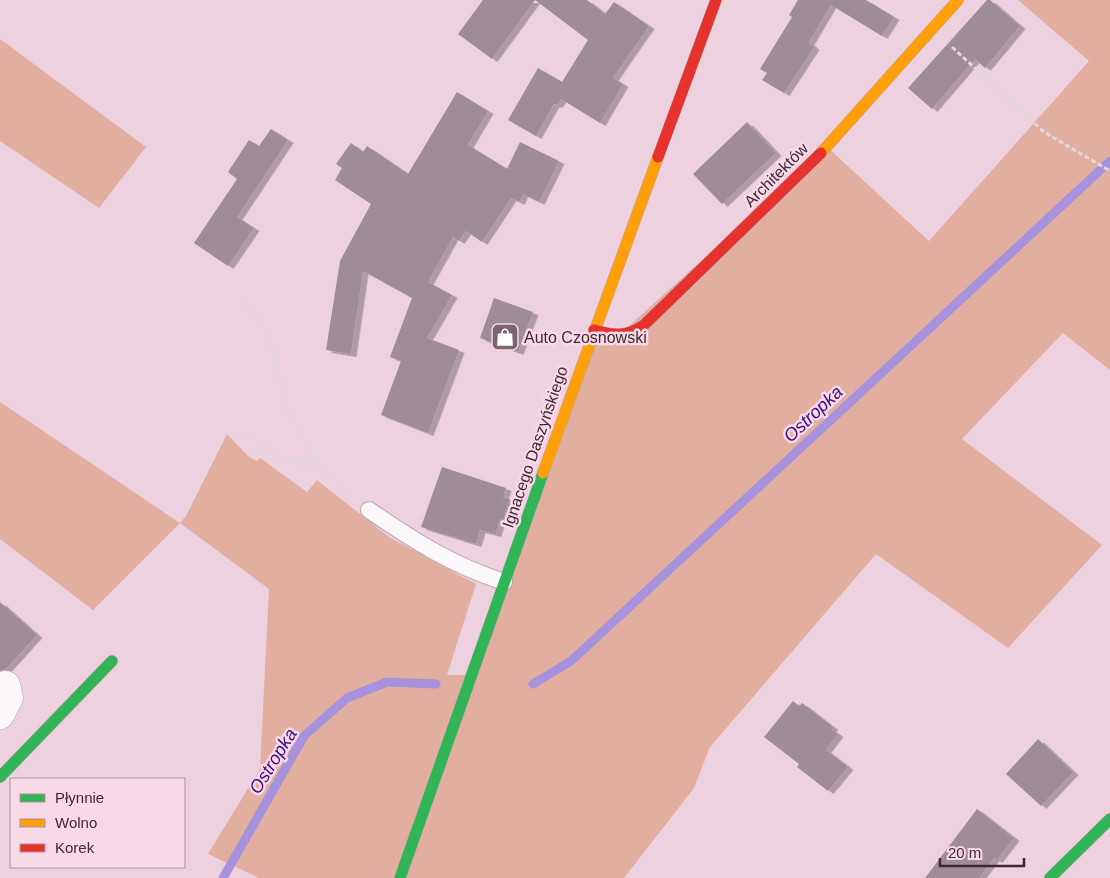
<svg xmlns="http://www.w3.org/2000/svg" width="1110" height="878" viewBox="0 0 1110 878" font-family="Arial,sans-serif">
  <defs>
    <filter id="shadow"><feDropShadow dx="5.5" dy="3" stdDeviation="0" flood-color="#0004"/></filter>
  </defs>
  <rect width="100%" height="100%" fill="#edd1df"/>
  <path fill="#e1aea0" d="M 1018,0 L 1110,0 L 1110,370 L 1063,333 L 962,439 L 1102,545 L 1008,648 L 876,554 L 710,747 L 694,788 L 624,878 L 259,878 L 208,854 L 260,769 L 269,589 L 180,523 L 93,610 L 0,539 L 0,402 L 180,523 L 186,516 L 227,434 L 248,456 L 257,461 L 260,458 L 307,492 L 317,480 L 389,537 L 476,584 L 447,675 L 472,675 L 594,330 L 618,336 L 827,147 L 929,241 L 1089,61 Z
    M 0,39 L 146,147 L 99,208 L 0,141 Z"/>
  <g fill="none" stroke-linecap="round" stroke-linejoin="round">
    <path stroke="#a693dc" stroke-width="9" d="M 533,684 L 571,661 L 1110,161
      M 223,878 L 304,736 L 347,698 L 387,682 L 436,684"/>
  </g>
  <path fill="#9f8c99" filter="url(#shadow)" d="M 483,0 L 587,0 L 605,14 L 614,2 L 649,26 L 613,78 L 623,84 L 600,123 L 561,99 L 557,105 L 554,104 L 536,136 L 508,120 L 538,68 L 562,82 L 588,40 L 535,0 L 492,59 L 458,34 Z
    M 798,0 L 866,0 L 894,17 L 882,36 L 831,5 L 809,42 L 814,47 L 784,93 L 762,80 L 767,73 L 760,69 L 792,17 L 789,15 Z
    M 987,0 L 990,0 L 1020,26 L 985,68 L 975,59 L 932,109 L 908,88 Z
    M 457,92 L 488,111 L 468,145 L 507,169 L 520,142 L 559,161 L 539,202 L 523,194 L 519,202 L 511,198 L 482,242 L 466,231 L 459,241 L 453,237 L 428,282 L 452,295 L 427,338 L 459,350 L 428,433 L 381,415 L 401,361 L 390,357 L 412,298 L 363,271 L 351,354 L 326,350 L 340,261 L 371,204 L 335,180 L 342,168 L 336,164 L 351,143 L 363,152 L 367,146 L 408,174 Z
    M 747,122 L 776,153 L 722,204 L 693,174 Z
    M 271,129 L 288,140 L 237,217 L 254,228 L 228,266 L 194,243 L 237,179 L 228,172 L 249,140 L 259,146 Z
    M 494,298 L 533,312 L 518,352 L 480,338 Z
    M 442,467 L 506,488 L 503,497 L 510,499 L 503,520 L 500,519 L 496,534 L 480,530 L 476,544 L 421,527 Z
    M 0,602 L 37,635 L 5,670 L 0,671 Z
    M 793,701 L 799,706 L 802,703 L 833,727 L 831,729 L 838,734 L 826,750 L 848,767 L 828,791 L 797,767 L 799,764 L 764,737 Z
    M 1038,739 L 1073,772 L 1041,806 L 1006,774 Z
    M 977,809 L 1014,838 L 997,860 L 994,858 L 979,878 L 925,878 Z"/>
  <g fill="none" stroke-linecap="round" stroke-linejoin="round">
    <g stroke="#baa4af" stroke-width="18">
      <path id="lane" d="M 369,510 C 414,541 452,565 504,582"/>
    </g>
    <g stroke="#baa4af" stroke-width="29">
      <path id="street" d="M 0,715 L 9,698 L 6,685"/>
    </g>
    <g stroke="#baa4af" stroke-width="12">
      <path id="fast" d="M 0,777 L 112,661
        M 400,878 L 543,473
        M 1050,878 L 1110,819"/>
    </g>
    <g stroke="#baa4af" stroke-width="12">
      <path id="slow" d="M 821,153 L 958,0
        M 543,473 L 658,157"/>
    </g>
    <g stroke="#baa4af" stroke-width="12">
      <path id="jam" d="M 658,157 L 716,0
        M 594,330 C 614,336 627,337 644,325 L 821,153"/>
    </g>
    <path stroke="#dfd7dc" stroke-width="3" stroke-dasharray="5 2.5" stroke-linecap="butt" d="M 952,47 L 1044,132 L 1110,171
      M 241,300 L 262,325 L 273,354 L 288,410 L 317,464 L 353,497
      M 247,432 L 283,463 L 316,464
      M 251,458 L 260,443"/>
    <use href="#lane" stroke="#fcf8fa" stroke-width="16"/>
    <use href="#street" stroke="#fcf8fa" stroke-width="28"/>
    <use href="#fast" stroke="#30b455" stroke-width="11"/>
    <use href="#slow" stroke="#ff9f0a" stroke-width="11"/>
    <use href="#jam" stroke="#e5322d" stroke-width="11"/>
  </g>
  <defs>
    <g id="shop-square" transform="scale(1.4375)"><rect x="-9" y="-9" width="18" height="18" rx="4" fill="#7b636f" stroke="#f9d8e8"/><path d="M-5-2.5h2.3a2.7 3.5 0 0 1 5.4 0H5L5.5 6h-11ZM-1.5-2.5h3a1.5 2.3 0 0 0-3 0Z" fill="#fff"/></g>
  </defs>
  <g fill-rule="evenodd">
    <use href="#shop-square" x="505" y="337"/>
  </g>
  <g text-anchor="middle" dominant-baseline="central" stroke-width="5" stroke-linejoin="round" paint-order="stroke">
    <g font-size="16" fill="#3d2833" stroke="#f9d8e8">
      <text transform="translate(776 175) rotate(-45)">Architektów</text>
      <text transform="translate(535 447) rotate(-71)">Ignacego Daszyńskiego</text>
    </g>
    <g font-size="16" fill="#3d2833" stroke="#f9d8e8" text-anchor="start">
      <text x="524" y="337">Auto Czosnowski</text>
    </g>
    <g font-size="18" font-style="italic" fill="#370d84" stroke="#f9d8e8">
      <text transform="translate(813 414) rotate(-43)">Ostropka</text>
      <text transform="translate(273 761) rotate(-58)">Ostropka</text>
    </g>
  </g>
  <rect x="10" y="778" width="175" height="90" fill="#f9d8e8" stroke="#ae92a0"/>
  <rect x="20" y="794" width="25" height="8" fill="#30b455" stroke="#ae92a0"/>
  <text x="55" y="803" font-size="15" fill="#3d2833">Płynnie</text>
  <rect x="20" y="819" width="25" height="8" fill="#ff9f0a" stroke="#ae92a0"/>
  <text x="55" y="828" font-size="15" fill="#3d2833">Wolno</text>
  <rect x="20" y="844" width="25" height="8" fill="#e5322d" stroke="#ae92a0"/>
  <text x="55" y="853" font-size="15" fill="#3d2833">Korek</text>
  <path d="M940 858v8h84v-8" fill="none" stroke="#3d2833" stroke-width="2.5"/>
  <text x="948" y="858" font-size="15" fill="#3d2833" stroke="#f9d8e8" stroke-width="4" paint-order="stroke">20 m</text>
</svg>
